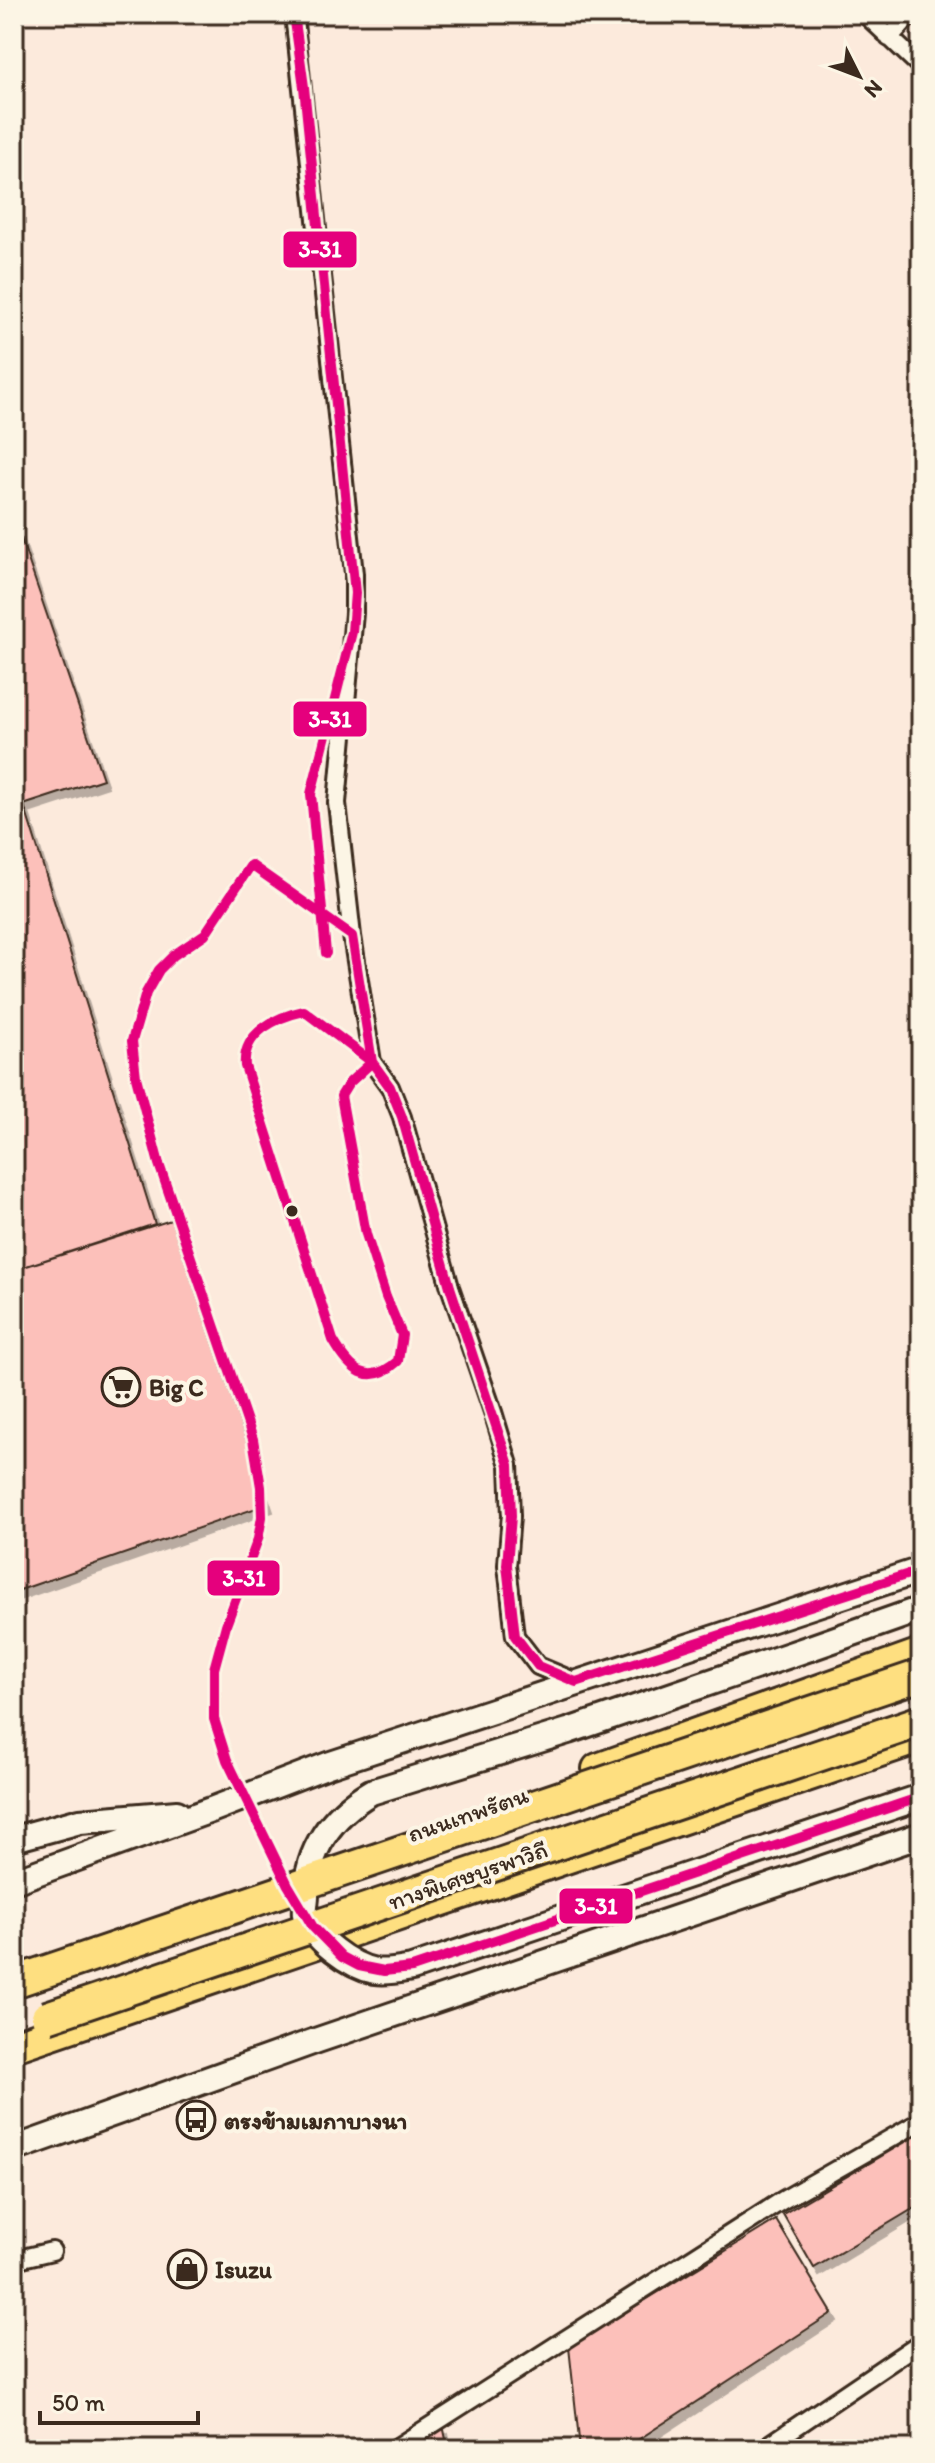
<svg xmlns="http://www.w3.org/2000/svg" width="935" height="2463" viewBox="0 0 935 2463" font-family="Itim,'Playpen Sans Thai',sans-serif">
  <defs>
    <filter id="shadow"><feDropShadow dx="5" dy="8" stdDeviation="0" flood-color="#0004"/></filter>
  </defs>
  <rect width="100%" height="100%" fill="#fceadc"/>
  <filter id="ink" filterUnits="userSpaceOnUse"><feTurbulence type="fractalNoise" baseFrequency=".0125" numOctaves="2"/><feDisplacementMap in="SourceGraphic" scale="16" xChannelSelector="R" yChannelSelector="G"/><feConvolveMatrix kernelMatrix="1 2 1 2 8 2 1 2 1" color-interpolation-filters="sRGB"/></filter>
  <g filter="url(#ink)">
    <path fill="#fcc0ba" stroke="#3b2a1e" stroke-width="2" filter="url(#shadow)" d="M 18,530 L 103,779 L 14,808 L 14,532 Z
      M 24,805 L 155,1224 L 14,1270 L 14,808 Z
      M 171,1220 L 268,1504 L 14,1592 L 14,1270 Z
      M 921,2133 L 921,2204 L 814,2268 L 783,2214 Z
      M 776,2220 L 832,2313 L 624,2449 L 580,2449 L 569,2347 Z
      M 443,2425 L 448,2449 L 403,2449 Z"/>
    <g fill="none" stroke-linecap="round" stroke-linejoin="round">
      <g stroke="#3b2a1e" stroke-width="22">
        <path id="street" d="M 294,14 L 354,574 L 354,613 L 337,803 L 352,936 L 372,1062 L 390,1087 L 402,1117 L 450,1287 L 493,1412 L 509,1465 L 511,1516 L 507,1565 L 515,1636 L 538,1666 L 576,1682
          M 865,14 L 921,67
          M 889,38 L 911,14
          M 14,2260 L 52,2251
          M 394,2449 L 783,2200 L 921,2121
          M 763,2449 L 921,2342"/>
      </g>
      <g stroke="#3b2a1e" stroke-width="30">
        <path id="secondary" d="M 810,1648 L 921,1609
          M 14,1839 L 80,1821 L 177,1813
          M 14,1881 L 211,1810 L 328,1765 L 921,1570
          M 14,2149 L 318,2040 L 921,1835"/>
      </g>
      <g stroke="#3b2a1e" stroke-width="36">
        <path id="highway" d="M 598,1769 L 921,1654
          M 14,2046 L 921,1737"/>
      </g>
      <use href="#street" stroke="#fcf5e5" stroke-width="16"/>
      <use href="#secondary" stroke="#fcf5e5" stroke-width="24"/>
      <use href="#highway" stroke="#fedf80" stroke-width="30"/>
      <g stroke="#3b2a1e" stroke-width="30" stroke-linecap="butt">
        <path id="secondary-bridge" d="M 810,1648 L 568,1731 L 371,1792 C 332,1815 307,1849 306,1896 C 306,1901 304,1909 305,1914 C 313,1939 350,1966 375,1971 C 388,1973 400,1970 412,1968 L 918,1798"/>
      </g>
      <g stroke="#3b2a1e" stroke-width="36" stroke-linecap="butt">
        <path id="highway-bridge" d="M 14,1982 L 921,1675
          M 47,2017 L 921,1721"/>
      </g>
      <use href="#secondary-bridge" stroke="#fcf5e5" stroke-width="24"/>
      <use href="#highway-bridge" stroke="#fedf80" stroke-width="30"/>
      <g stroke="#fcf5e5" stroke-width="16">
        <path id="bus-1" d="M 294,14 L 304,87 L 355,593 L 352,632 L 311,794 L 326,953
          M 304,1011 L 372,1062 L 349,1083 L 341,1096 L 366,1234 L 386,1297 L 402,1335 L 398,1361 C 368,1388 350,1370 333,1340 L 245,1066 C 242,1033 276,1017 304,1011 Z
          M 372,1062 L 352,936 L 251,865 L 205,934 L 174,955 L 159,970 L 146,993 L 132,1041 L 136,1077 L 159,1164 L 253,1439 L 261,1487 L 262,1517 L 258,1539 L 226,1625 L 214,1669 L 214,1719 L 227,1760 L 288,1885 L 313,1927 L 342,1957 L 359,1966 L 384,1971 L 412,1968 L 921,1797
          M 372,1062 L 390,1087 L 402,1117 L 450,1287 L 509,1465 L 511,1516 L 507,1565 L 515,1636 L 538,1666 L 576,1682 L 921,1570"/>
      </g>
      <use href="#bus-1" stroke="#e5007d" stroke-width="10"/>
    </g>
  </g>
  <defs>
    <g id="supermarket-ring" transform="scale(2)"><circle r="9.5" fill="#fcf5e5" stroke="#3b2a1e" stroke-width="1.5"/><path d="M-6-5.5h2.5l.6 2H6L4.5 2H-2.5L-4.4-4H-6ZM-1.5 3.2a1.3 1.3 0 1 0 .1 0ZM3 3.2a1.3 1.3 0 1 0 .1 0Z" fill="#3b2a1e"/></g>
    <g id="bus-ring" transform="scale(2)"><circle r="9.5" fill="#fcf5e5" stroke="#3b2a1e" stroke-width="1.5"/><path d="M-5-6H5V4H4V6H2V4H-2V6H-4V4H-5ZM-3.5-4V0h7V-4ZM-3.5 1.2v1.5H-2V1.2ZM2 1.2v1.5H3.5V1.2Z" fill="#3b2a1e"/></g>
    <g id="shop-ring" transform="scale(2)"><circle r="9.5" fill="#fcf5e5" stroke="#3b2a1e" stroke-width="1.5"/><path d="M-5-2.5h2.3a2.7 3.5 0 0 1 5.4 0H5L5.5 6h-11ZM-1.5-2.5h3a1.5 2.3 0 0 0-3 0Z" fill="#3b2a1e"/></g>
  </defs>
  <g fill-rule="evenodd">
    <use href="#supermarket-ring" x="121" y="1387"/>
    <use href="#bus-ring" x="196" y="2120"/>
    <use href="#shop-ring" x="187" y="2269"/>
  </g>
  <circle fill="#3b2a1e" stroke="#fcf5e5" stroke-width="3" cx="292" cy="1211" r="7"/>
  <g text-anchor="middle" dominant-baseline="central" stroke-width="8" stroke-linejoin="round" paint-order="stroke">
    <g font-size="24" font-weight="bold" fill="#3b2a1e" stroke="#fcf5e5" text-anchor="start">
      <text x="149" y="1387">Big C</text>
      <text x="224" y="2120">ตรงข้ามเมกาบางนา</text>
      <text x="215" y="2269">Isuzu</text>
    </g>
    <g font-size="24" fill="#3b2a1e" stroke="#fcf5e5">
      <text transform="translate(468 1814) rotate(-19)">ถนนเทพรัตน</text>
      <text transform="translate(468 1875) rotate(-19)">ทางพิเศษบูรพาวิถี</text>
    </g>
  </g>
  <g stroke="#fcf5e5" stroke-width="3">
    <rect x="282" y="230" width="76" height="39" rx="8" fill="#e5007d"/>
    <rect x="292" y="700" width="76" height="38" rx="8" fill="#e5007d"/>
    <rect x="206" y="1559" width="75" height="38" rx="8" fill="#e5007d"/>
    <rect x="558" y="1887" width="76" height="38" rx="8" fill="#e5007d"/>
  </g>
  <g font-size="22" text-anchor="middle" font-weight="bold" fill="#fff">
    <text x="320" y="257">3-31</text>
    <text x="330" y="727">3-31</text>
    <text x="244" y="1586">3-31</text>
    <text x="596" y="1914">3-31</text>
  </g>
  <rect width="935" height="2463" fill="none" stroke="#fcf5e5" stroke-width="48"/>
  <rect x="24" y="24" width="887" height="2415" fill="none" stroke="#3b2a1e" stroke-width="3" filter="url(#ink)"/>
  <g transform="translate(859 76) rotate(132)" stroke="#fcf5e5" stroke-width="6" paint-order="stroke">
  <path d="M0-6L14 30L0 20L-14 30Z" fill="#3b2a1e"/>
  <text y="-12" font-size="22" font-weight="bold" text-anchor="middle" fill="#3b2a1e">N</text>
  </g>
  <path d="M40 2411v12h158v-12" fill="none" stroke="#3b2a1e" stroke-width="4"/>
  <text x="52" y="2411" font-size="24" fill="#3b2a1e" stroke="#fcf5e5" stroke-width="6" paint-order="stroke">50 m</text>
</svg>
